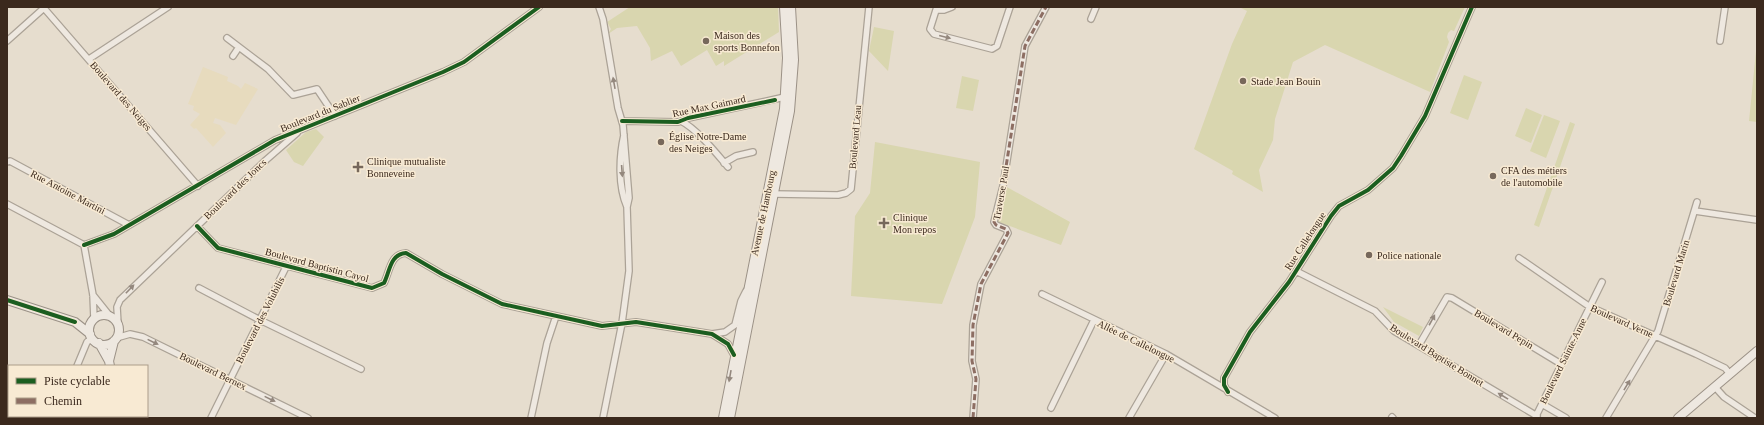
<svg xmlns="http://www.w3.org/2000/svg" width="1764" height="425" viewBox="0 0 1764 425" font-family="Georgia,serif">
  <rect width="100%" height="100%" fill="#e6ddce"/>
  <path fill="#e7dbbe" d="M 203,67 L 228,77 L 227,81 L 238,86 L 241,89 L 245,83 L 258,89 L 236,125 L 215,118 L 213,123 L 220,125 L 226,133 L 213,147 L 196,128 L 194,129 L 190,125 L 200,114 L 193,110 L 194,106 L 188,104 Z"/>
  <path fill="#d9d6af" d="M 630,7 L 778,7 L 779,32 L 724,66 L 724,61 L 716,66 L 707,50 L 681,66 L 672,51 L 651,61 L 650,48 L 637,26 L 617,28 L 608,34 L 611,29 L 607,22 Z
    M 1239,7 L 1465,7 L 1454,31 L 1451,30 L 1448,33 L 1447,37 L 1449,42 L 1430,92 L 1325,45 L 1293,62 L 1275,119 L 1273,140 L 1259,170 L 1263,192 L 1232,174 L 1233,171 L 1194,149 L 1232,44 L 1247,11 Z
    M 874,27 L 894,31 L 888,71 L 869,51 Z
    M 1756,51 L 1757,52 L 1757,122 L 1749,121 Z
    M 1464,75 L 1482,82 L 1468,120 L 1450,113 Z
    M 962,76 L 979,80 L 973,111 L 956,108 Z
    M 1526,108 L 1542,115 L 1531,143 L 1515,136 Z
    M 1544,115 L 1560,121 L 1546,158 L 1530,151 Z
    M 1570,122 L 1575,124 L 1539,227 L 1534,225 Z
    M 316,129 L 324,137 L 303,166 L 294,162 L 286,150 L 306,132 Z
    M 875,142 L 980,162 L 975,217 L 942,304 L 851,296 L 855,216 L 870,193 Z
    M 1005,186 L 1070,222 L 1061,245 L 996,221 Z
    M 1383,307 L 1423,327 L 1419,336 L 1394,322 Z"/>
  <g fill="none" stroke-linecap="round" stroke-linejoin="round">
    <g stroke="#aba296" stroke-width="8">
      <path id="street" d="M 43,7 L 198,186
        M 599,7 L 603,19 L 618,108 L 623,125 L 629,198 L 627,207
        M 937,7 L 936,10 L 944,10 L 952,7
        M 936,10 L 930,29 L 934,34 L 992,49 L 997,46 L 1010,7
        M 1091,19 L 1096,7
        M 227,38 L 268,69 L 293,95 L 317,89 L 335,116
        M 7,41 L 44,8
        M 1720,41 L 1725,7
        M 233,56 L 239,47
        M 89,59 L 168,7
        M 622,121 L 678,122 L 688,118 L 785,97
        M 681,121 C 697,129 716,153 728,167
        M 7,162 L 10,161 L 129,225
        M 724,163 L 736,156 L 753,152
        M 774,194 L 838,195 L 846,193 L 851,189 L 869,7
        M 7,204 L 84,245
        M 1695,211 L 1757,220
        M 197,226 L 218,248 L 372,288 L 384,283 C 390,271 390,254 406,253 L 442,274 L 502,304 L 602,326 L 636,322 L 712,334 L 728,344 L 734,355
        M 84,245 L 114,234 L 275,140 L 443,72 L 464,62 L 539,7
        M 84,245 L 93,295 L 94,319
        M 1519,258 L 1590,307 L 1696,354 L 1725,368 L 1730,374
        M 1296,271 L 1375,311 L 1394,331 L 1537,416
        M 199,288 L 260,320 L 361,369
        M 1042,294 L 1166,354 L 1275,418
        M 93,295 L 109,315
        M 118,324 L 117,307 L 120,300 L 266,160 L 297,133
        M 712,334 L 725,332 L 735,325 L 741,301 L 746,291
        M 116,338 L 130,334 L 143,337 L 308,418
        M 1419,345 L 1447,297 L 1452,298 L 1561,364
        M 77,366 L 87,342 L 92,338
        M 1715,387 L 1724,397 L 1755,418
        M 1228,392 L 1224,385 L 1224,378 L 1250,332 L 1289,282 L 1331,216 L 1339,206 L 1368,190 L 1393,168 L 1401,156 L 1425,116 L 1472,7
        M 1542,404 L 1566,418
        M 1051,408 L 1094,320
        M 1392,417 L 1393,418
        M 54,418 L 55,416
        M 211,418 L 287,265
        M 531,418 L 547,343 L 556,316
        M 603,418 L 622,323 L 629,271 L 627,207 C 618,186 619,157 624,135
        M 973,418 L 976,379 L 972,361 L 973,325 L 981,284 L 1008,233 L 1006,229 L 996,225 L 994,222 L 1003,186 L 1025,46 L 1046,7
        M 1129,418 L 1166,354
        M 1535,418 L 1602,282
        M 1606,418 L 1658,331 L 1697,202"/>
    </g>
    <g stroke="#9b9186" stroke-width="10">
      <path id="secondary" d="M 7,300 L 75,322 L 90,334
        M89 330a15 15 0 1 1 30 0a15 15 0 1 1-30 0Z
        M 99,343 L 109,361
        M 110,366 L 109,361 L 114,341
        M 118,416 L 119,418
        M 723,418 L 784,109 L 787,58 L 784,7
        M 730,418 L 790,111 L 794,60 L 791,7
        M 1678,418 L 1757,351"/>
    </g>
    <use href="#street" stroke="#eee8e0" stroke-width="5.5"/>
    <use href="#secondary" stroke="#eee8e0" stroke-width="8"/>
    <path stroke="#8d6e63" stroke-width="3" stroke-dasharray="6 3" stroke-linecap="butt" d="M 973,418 L 976,379 L 972,361 L 973,325 L 981,284 L 1008,233 L 1006,229 L 996,225 L 994,222 L 1003,186 L 1025,46 L 1046,7"/>
    <g stroke="#f8ead3" stroke-width="6">
      <path id="cycleway" d="M 622,121 L 678,122 L 688,118 L 775,100
        M 197,226 L 218,248 L 372,288 L 384,283 C 390,271 390,254 406,253 L 442,274 L 502,304 L 602,326 L 636,322 L 712,334 L 728,344 L 734,355
        M 84,245 L 114,234 L 275,140 L 443,72 L 464,62 L 539,7
        M 7,300 L 75,322
        M 1228,392 L 1224,385 L 1224,378 L 1250,332 L 1289,282 L 1331,216 L 1339,206 L 1368,190 L 1393,168 L 1401,156 L 1425,116 L 1472,7"/>
    </g>
    <use href="#cycleway" stroke="#1b5e20" stroke-width="4"/>
  </g>
  <defs><path id="oneway-solid" d="M-6-.8H1V-3.2L6.5 0L1 3.2V.8H-6Z"/></defs>
  <g fill="#94887e">
    <use href="#oneway-solid" transform="translate(945 37) rotate(14)"/>
    <use href="#oneway-solid" transform="translate(614 83) rotate(-100)"/>
    <use href="#oneway-solid" transform="translate(622 171) rotate(86)"/>
    <use href="#oneway-solid" transform="translate(130 289) rotate(-46)"/>
    <use href="#oneway-solid" transform="translate(1432 320) rotate(-61)"/>
    <use href="#oneway-solid" transform="translate(153 342) rotate(26)"/>
    <use href="#oneway-solid" transform="translate(730 376) rotate(100)"/>
    <use href="#oneway-solid" transform="translate(1627 385) rotate(-59)"/>
    <use href="#oneway-solid" transform="translate(1503 396) rotate(-149)"/>
    <use href="#oneway-solid" transform="translate(270 399) rotate(26)"/>
  </g>
  <g fill="#77685b" stroke="#f8ead3" stroke-width="1.5">
    <circle cx="706" cy="41" r="4"/>
    <circle cx="1243" cy="81" r="4"/>
    <circle cx="661" cy="142" r="4"/>
    <path d="M356 161h4v4h4v4h-4v4h-4v-4h-4v-4h4z"/>
    <circle cx="1493" cy="176" r="4"/>
    <path d="M882 217h4v4h4v4h-4v4h-4v-4h-4v-4h4z"/>
    <circle cx="1369" cy="255" r="4"/>
  </g>
  <g text-anchor="middle" dominant-baseline="central" stroke-width="3" stroke-linejoin="round" paint-order="stroke">
    <g font-size="10" fill="#3b291d" stroke="#f8ead3" text-anchor="start">
      <text x="714" y="35">Maison des<tspan x="714" dy="12">sports Bonnefon</tspan></text>
      <text x="1251" y="81">Stade Jean Bouin</text>
      <text x="669" y="136">Église Notre-Dame<tspan x="669" dy="12">des Neiges</tspan></text>
      <text x="367" y="161">Clinique mutualiste<tspan x="367" dy="12">Bonneveine</tspan></text>
      <text x="1501" y="170">CFA des métiers<tspan x="1501" dy="12">de l'automobile</tspan></text>
      <text x="893" y="217">Clinique<tspan x="893" dy="12">Mon repos</tspan></text>
      <text x="1377" y="255">Police nationale</text>
    </g>
    <g font-size="10" fill="#3b291d" stroke="#f8ead3">
      <text transform="translate(121 96) rotate(49)">Boulevard des Neiges</text>
      <text transform="translate(709 106) rotate(-12)">Rue Max Gaimard</text>
      <text transform="translate(320 113) rotate(-22)">Boulevard du Sablier</text>
      <text transform="translate(855 137) rotate(-85)">Boulevard Leau</text>
      <text transform="translate(235 189) rotate(-44)">Boulevard des Joncs</text>
      <text transform="translate(68 192) rotate(28)">Rue Antoine Martini</text>
      <text transform="translate(1001 193) rotate(-80)">Traverse Paul</text>
      <text transform="translate(763 213) rotate(-78)">Avenue de Hambourg</text>
      <text transform="translate(1305 241) rotate(-57)">Rue Callelongue</text>
      <text transform="translate(317 265) rotate(15)">Boulevard Baptistin Cayol</text>
      <text transform="translate(1676 273) rotate(-73)">Boulevard Marin</text>
      <text transform="translate(260 320) rotate(-63)">Boulevard des Volubilis</text>
      <text transform="translate(1622 321) rotate(24)">Boulevard Verne</text>
      <text transform="translate(1504 329) rotate(31)">Boulevard Pepin</text>
      <text transform="translate(1136 341) rotate(26)">Allée de Callelongue</text>
      <text transform="translate(1437 355) rotate(32)">Boulevard Baptiste Bonnet</text>
      <text transform="translate(1563 361) rotate(-64)">Boulevard Sainte-Anne</text>
      <text transform="translate(213 371) rotate(26)">Boulevard Bernex</text>
    </g>
  </g>
  <rect width="1764" height="425" fill="none" stroke="#3b291d" stroke-width="16"/>
  <rect x="8" y="365" width="140" height="52" fill="#f8ead3" stroke="#ac9d8a"/>
  <rect x="16" y="378" width="20" height="6" fill="#1b5e20" stroke="#ac9d8a"/>
  <text x="44" y="385" font-size="12" fill="#3b291d">Piste cyclable</text>
  <rect x="16" y="398" width="20" height="6" fill="#8d6e63" stroke="#ac9d8a"/>
  <text x="44" y="405" font-size="12" fill="#3b291d">Chemin</text>
</svg>
